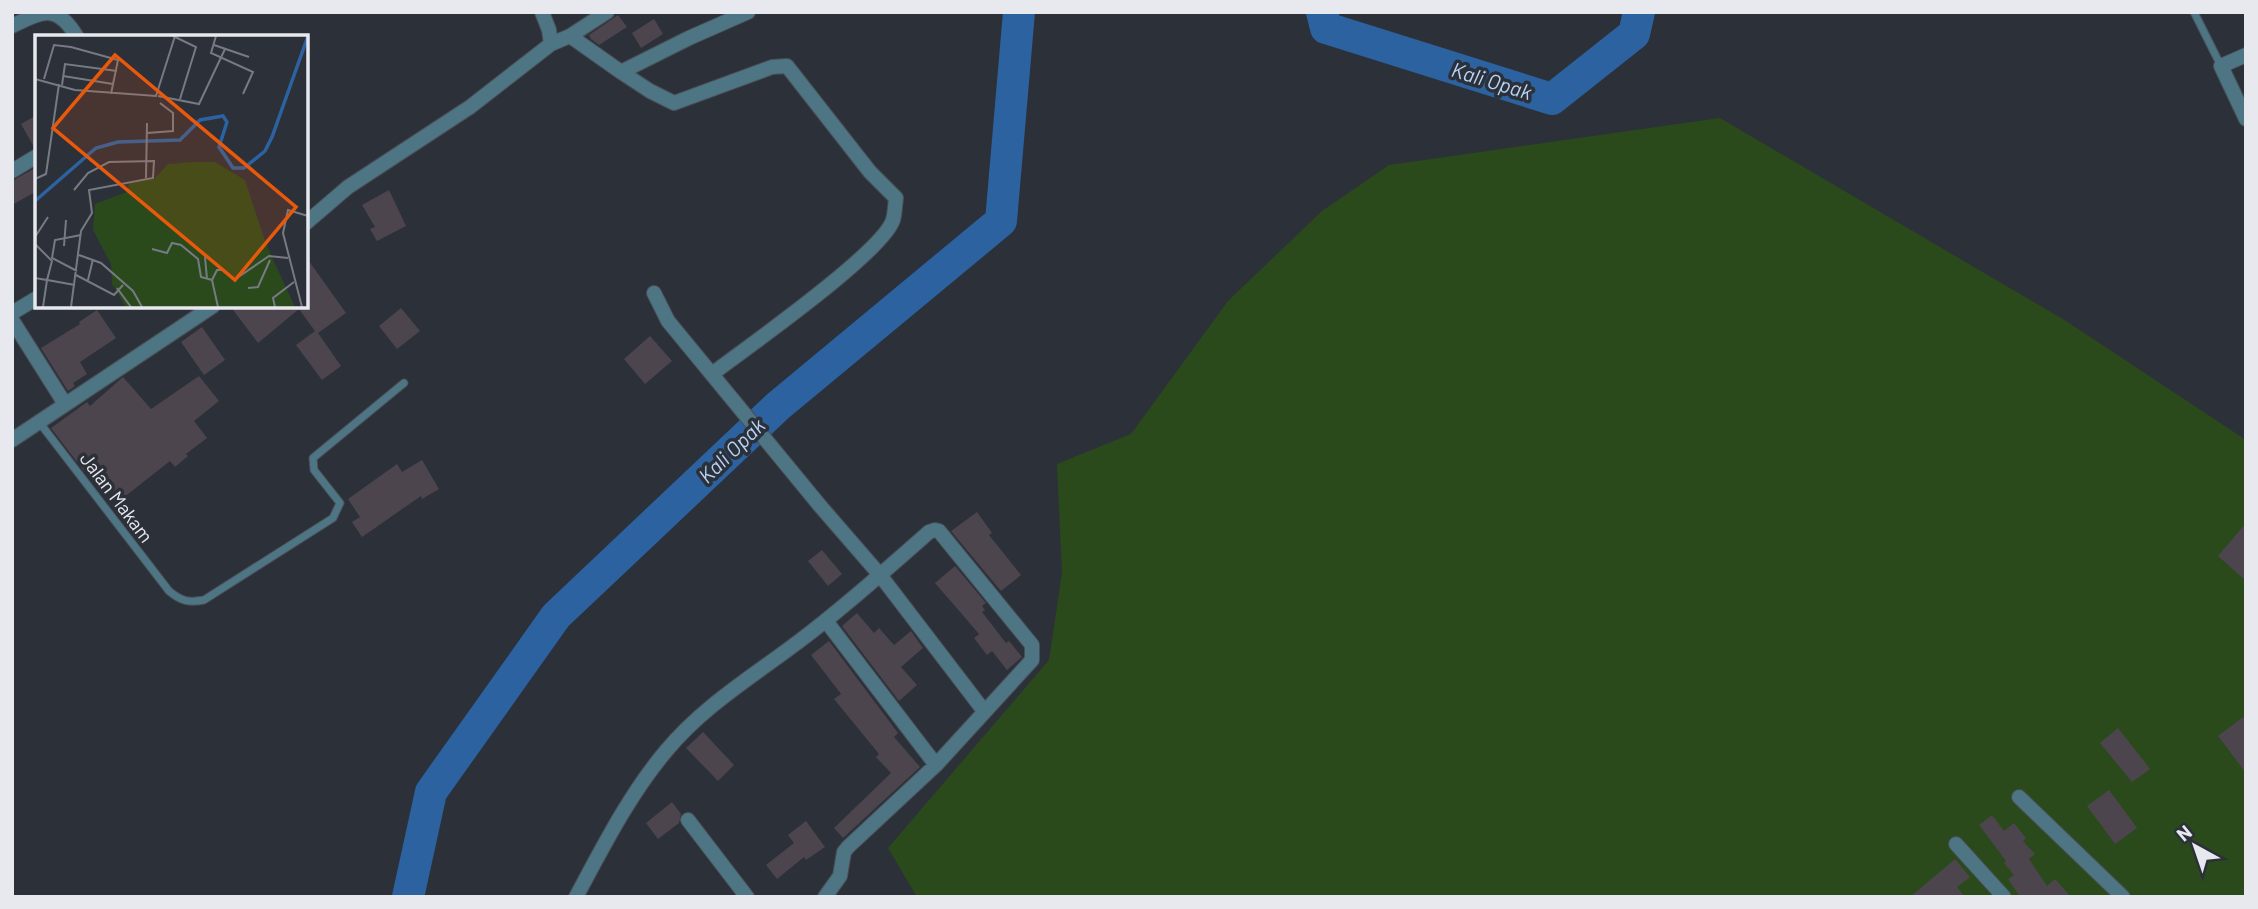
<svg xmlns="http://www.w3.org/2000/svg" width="2258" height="909" viewBox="0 0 2258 909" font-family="Barlow,sans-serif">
  <rect width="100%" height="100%" fill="#2c3039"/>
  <path fill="#2b4a1c" d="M 1720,118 L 2066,321 L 2246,440 L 2246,897 L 917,897 L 888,848 L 1049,660 L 1062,573 L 1057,464 L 1131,434 L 1228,301 L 1322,211 L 1389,165 Z"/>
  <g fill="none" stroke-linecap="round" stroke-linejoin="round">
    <path stroke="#2c629f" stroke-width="32" d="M 1322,12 L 1326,28 L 1552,99 L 1634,34 L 1639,12
      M 408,897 L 431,792 L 556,616 L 778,406 L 1001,221 L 1019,12"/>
  </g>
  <path fill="#4c454d" d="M 618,15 L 627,27 L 599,45 L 591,39 L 589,35 Z
    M 654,19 L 663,34 L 641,48 L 632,33 Z
    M 37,115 L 37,146 L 34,147 L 21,124 Z
    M 37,167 L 37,191 L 12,205 L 12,181 Z
    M 389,190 L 406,226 L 377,241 L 370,229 L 375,227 L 362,205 Z
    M 306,257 L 346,313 L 318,333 L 341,366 L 322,380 L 296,345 L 315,331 L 299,309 L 258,343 L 230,306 L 306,306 Z
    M 401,308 L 420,331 L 397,349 L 379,326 Z
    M 97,310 L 116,338 L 80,362 L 87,374 L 73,383 L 75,386 L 68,391 L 41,348 L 80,324 L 79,322 Z
    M 202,327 L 225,360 L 204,375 L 181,342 Z
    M 650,336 L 672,361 L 645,384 L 624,359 Z
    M 199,376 L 219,401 L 194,421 L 207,438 L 186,454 L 188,456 L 175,467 L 170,461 L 118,502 L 94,470 L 87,475 L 51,428 L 87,402 L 90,406 L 123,377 L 151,409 Z
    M 422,460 L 439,489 L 422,499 L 421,496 L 362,537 L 352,522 L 360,517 L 348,499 L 397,464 L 402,472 Z
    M 977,512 L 992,533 L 989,535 L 1021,575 L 1001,591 L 951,531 Z
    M 2246,523 L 2246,581 L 2218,556 Z
    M 822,550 L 842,574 L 828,586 L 808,561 Z
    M 955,566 L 986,603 L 982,606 L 985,610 L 982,612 L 1006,643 L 1009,641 L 1022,657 L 1007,670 L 992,651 L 987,655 L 974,638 L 979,634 L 935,583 Z
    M 857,613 L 874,633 L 879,628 L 894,645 L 911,631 L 923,648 L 901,667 L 917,685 L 899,701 L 842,626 Z
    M 829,641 L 898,733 L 894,737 L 920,767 L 843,838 L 834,828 L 891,773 L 876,757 L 879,754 L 834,699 L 841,694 L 811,655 Z
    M 2246,715 L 2246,773 L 2218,736 Z
    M 2118,728 L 2150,769 L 2132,782 L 2100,743 Z
    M 703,732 L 734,765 L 718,781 L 686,748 Z
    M 2109,790 L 2137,828 L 2115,844 L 2087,806 Z
    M 672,802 L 681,814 L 679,823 L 658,839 L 646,823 Z
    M 1992,815 L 2004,831 L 2014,823 L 2026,838 L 2023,841 L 2035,854 L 2029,859 L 2047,886 L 2055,879 L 2071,897 L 2020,897 L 2008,879 L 2014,875 L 2004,863 L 2006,861 L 1979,825 Z
    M 806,821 L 825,847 L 806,860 L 804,857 L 777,879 L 766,865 L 794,843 L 788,835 Z
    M 1955,859 L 1970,877 L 1957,887 L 1965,897 L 1910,897 Z"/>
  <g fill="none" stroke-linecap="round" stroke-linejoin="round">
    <g stroke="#4a4e56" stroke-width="9">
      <path id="service" d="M 2194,12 L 2221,66
        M 39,422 L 169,591 C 181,601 188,603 204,600 L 333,518 L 340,503 L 314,470 L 313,458 L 404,383"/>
    </g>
    <g stroke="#4a4e56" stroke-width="16">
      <path id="minor" d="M 12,26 C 43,11 57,3 77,37
        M 570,36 L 607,12
        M 551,44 L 570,36 L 621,72 L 689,38 L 748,12
        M 2246,55 L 2221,66 L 2246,119
        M 621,72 L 650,91 L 674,103 L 772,67 L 787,66 L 870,172 L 896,198 C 895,205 895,213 893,220 C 882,253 746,348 712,374
        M 12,171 L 37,156
        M 306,223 L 348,187 L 470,107 L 551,44 L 549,30 L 542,12
        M 654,293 L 668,321 L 821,507 L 880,575 L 984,711
        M 12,313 L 37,298
        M 12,320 L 65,404
        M 12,440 L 213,306
        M 826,621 L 936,765
        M 2019,797 L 2123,897
        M 688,820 L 747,897
        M 1956,844 L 2004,897
        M 576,897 C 603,847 629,795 666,751 C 704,705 755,675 802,639 C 846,606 887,569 929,532 L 935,530 L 939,531 L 1032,645 L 1032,660 L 936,765 L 848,847 L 844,852 L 840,876 L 825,897"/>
    </g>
    <use href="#service" stroke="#4d7584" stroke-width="7"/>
    <use href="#minor" stroke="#4d7584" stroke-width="14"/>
  </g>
  <g text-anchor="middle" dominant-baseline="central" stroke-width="7" stroke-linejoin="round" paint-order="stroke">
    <g font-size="19" fill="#e7e9ef" stroke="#2c3039">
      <text transform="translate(117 497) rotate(53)">Jalan Makam</text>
    </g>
    <g font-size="21" font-style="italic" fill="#b7d3f6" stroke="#2c3039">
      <text transform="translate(1492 80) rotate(17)">Kali Opak</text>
      <text transform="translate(731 450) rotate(-44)">Kali Opak</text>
    </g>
  </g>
  <g transform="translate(35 35)">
    <rect width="273" height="273" fill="#2c3039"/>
    <path d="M 158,127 L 180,127 L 210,145 L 231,209 L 260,272 L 91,272 L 77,249 L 76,229 L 58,195 L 60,169 L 92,157 L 94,148 L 119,144 L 133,129 Z" fill="#2b4a1c"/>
    <path fill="none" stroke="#2c629f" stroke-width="3.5" d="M 0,166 L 61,113 L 83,107 L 145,105 L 165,85 L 188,81 L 192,87 L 184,112 L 198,133 L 209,133 L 230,116 L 237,102 L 273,1"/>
    <path fill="none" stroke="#777a82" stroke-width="2" d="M 138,1 L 161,12 L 145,64M 181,1 L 176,18 L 218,37 L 208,59M 179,10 L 214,22M 28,41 L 78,49M 0,44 L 40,55 L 121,61 L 140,1M 9,44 L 19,10 L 36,12 L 83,25 L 76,59M 27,50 L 30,29 L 82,36M 123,61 L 164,69 L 190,14M 112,98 L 138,96 L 138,78 L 125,68M 111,143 L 112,88M 0,144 L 11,139 L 24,49M 0,202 L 13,182M 0,209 L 17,226 L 12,245 L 0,243M 29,211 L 31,185M 117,214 L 132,218 L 137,208 L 146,210 L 163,224 L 166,242 L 177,245M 44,220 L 66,228 L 98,256 L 107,272M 170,222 L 172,244M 42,236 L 17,223 L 20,205 L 46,200M 41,240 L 79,260 L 88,250M 53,245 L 58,224M 82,253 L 96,272M 213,253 L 223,252 L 235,225M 8,272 L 12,245 L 40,250M 36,272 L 46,196 L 57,178 L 54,155 L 118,143 L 119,126 L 74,127 L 53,138 L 39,155M 183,272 L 177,245 L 182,235 L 189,235 L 199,245 L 234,221 L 253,223M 240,272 L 238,263 L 259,247M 267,272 L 248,198 L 253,175 L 273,181"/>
    <path fill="#e8590c" fill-opacity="0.15" stroke="#e8590c" stroke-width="3.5" d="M 80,20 L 261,172 L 200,245 L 18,93 Z"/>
    <rect width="273" height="273" fill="none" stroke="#e7e9ef" stroke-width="3.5"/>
  </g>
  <rect width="2258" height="909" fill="none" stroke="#e7e9ef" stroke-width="28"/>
  <g transform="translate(2195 846) rotate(320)" stroke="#2c3039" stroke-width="5" paint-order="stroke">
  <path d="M0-5L12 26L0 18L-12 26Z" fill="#e7e9ef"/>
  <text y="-10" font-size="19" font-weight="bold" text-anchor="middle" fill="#e7e9ef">N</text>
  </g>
</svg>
